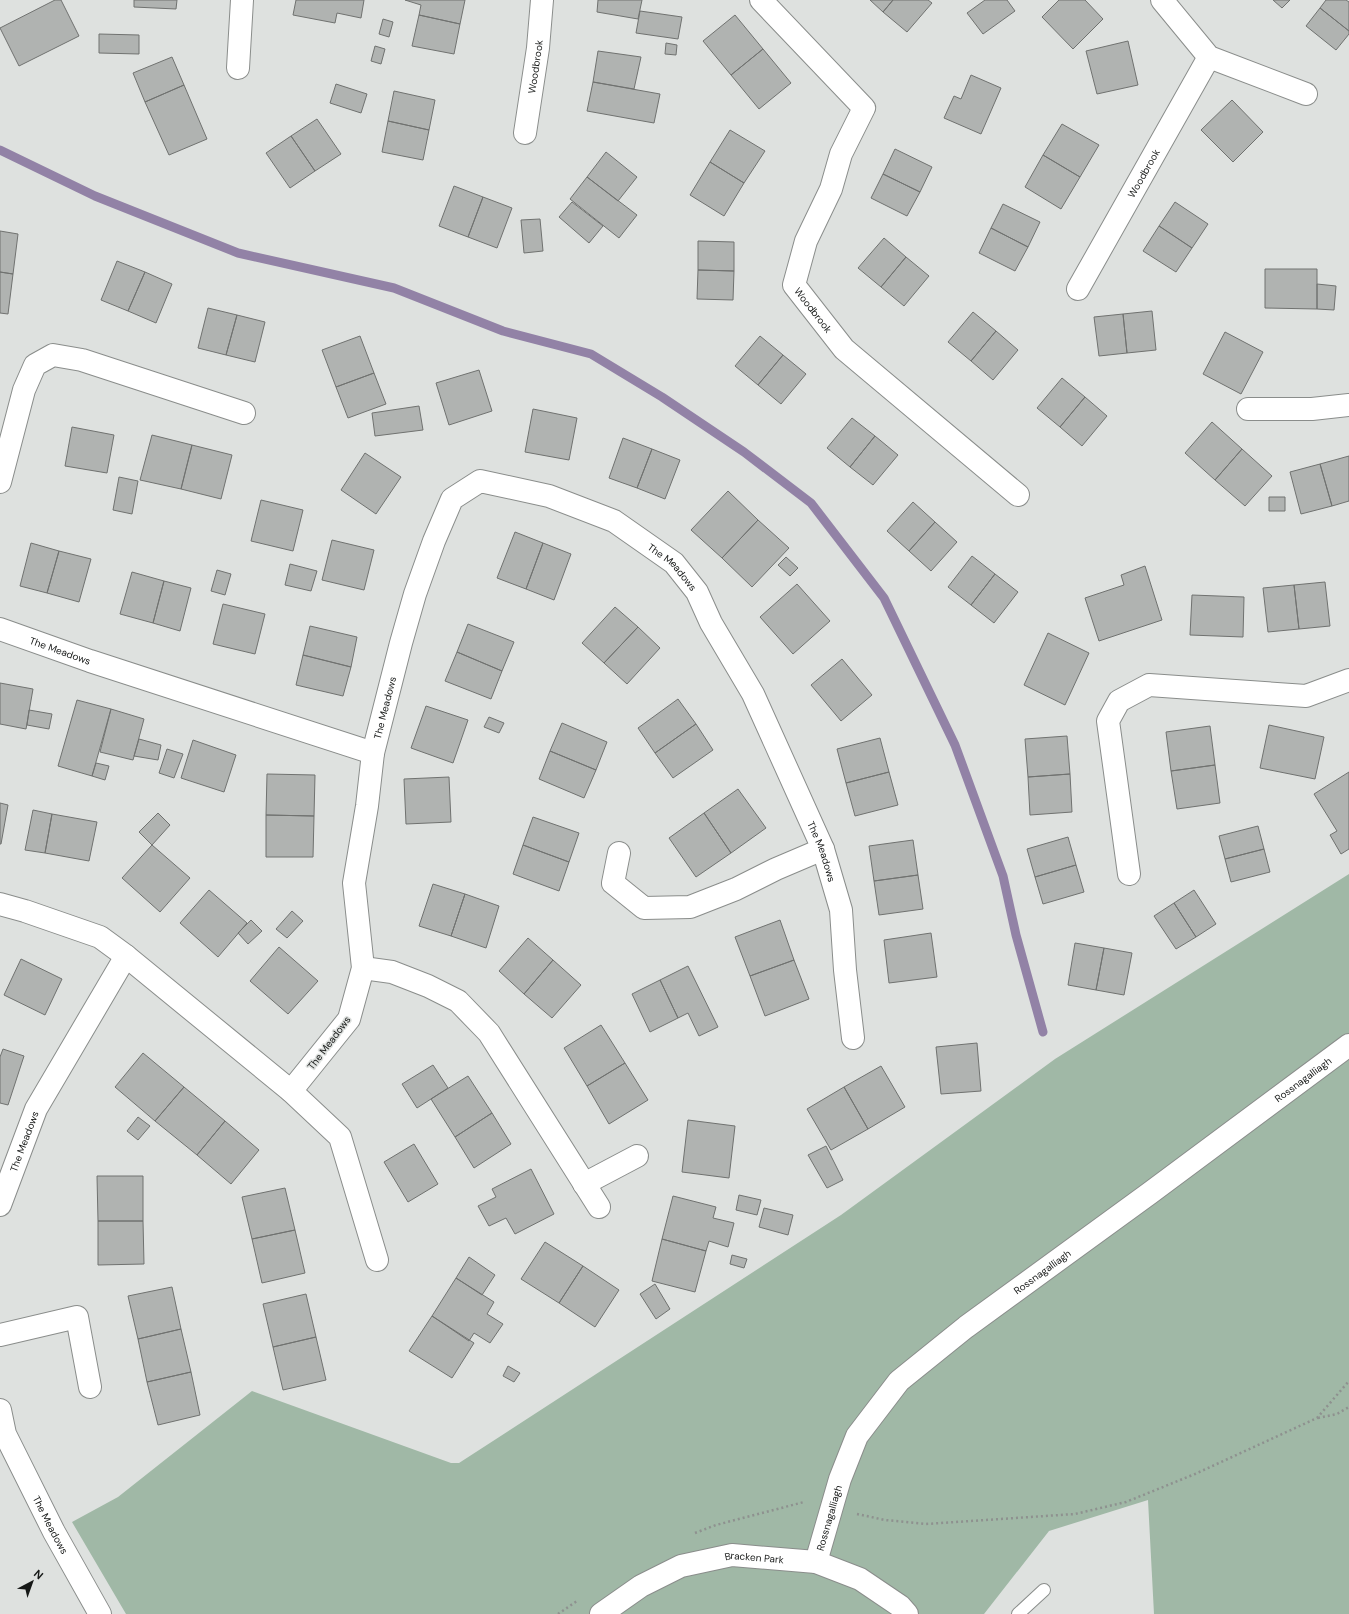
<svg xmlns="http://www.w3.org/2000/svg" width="1349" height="1614" viewBox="0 0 1349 1614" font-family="'DM Sans',sans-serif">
  <rect width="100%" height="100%" fill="#dee1df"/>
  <path fill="#a0b8a6" d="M 1349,874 L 1349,1614 L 1154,1614 L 1148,1500 L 1049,1531 L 984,1614 L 126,1614 L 72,1522 L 118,1497 L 252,1391 L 451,1463 L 459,1463 L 841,1215 L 1055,1059 Z"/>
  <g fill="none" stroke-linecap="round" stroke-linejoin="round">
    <path stroke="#9282a6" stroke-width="9" d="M 0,150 L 95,196 L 238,253 L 394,288 L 503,331 L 591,354 L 662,397 L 744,452 L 811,503 L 884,598 L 955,745 L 1003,876 L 1016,935 L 1043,1032"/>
  </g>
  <path fill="#b0b3b1" stroke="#707270" d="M 55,0 L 61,0 L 79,36 L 19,66 L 0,28 Z
    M 134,0 L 177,0 L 176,9 L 134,7 Z
    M 296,0 L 364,0 L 361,18 L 337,13 L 335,23 L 293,15 Z
    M 405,0 L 465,0 L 460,24 L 419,15 L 421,5 Z
    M 598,0 L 642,0 L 638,19 L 597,12 Z
    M 870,0 L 893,0 L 883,12 Z
    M 893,0 L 928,0 L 932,3 L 907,32 L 883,12 Z
    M 985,0 L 1007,0 L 1015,11 L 983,34 L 967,13 Z
    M 1059,0 L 1085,0 L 1103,19 L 1073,49 L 1042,17 Z
    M 1273,0 L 1290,0 L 1282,8 Z
    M 1326,0 L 1346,0 L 1349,2 L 1349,31 L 1320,8 Z
    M 1320,8 L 1349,31 L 1349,34 L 1336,50 L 1306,26 Z
    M 640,11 L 682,17 L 678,39 L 636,33 Z
    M 419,15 L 460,24 L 454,54 L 412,46 Z
    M 735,15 L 763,49 L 731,75 L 703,41 Z
    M 383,19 L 393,22 L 389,37 L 379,34 Z
    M 99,34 L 139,35 L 139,54 L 99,53 Z
    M 1128,41 L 1138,85 L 1097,94 L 1086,51 Z
    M 666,43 L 677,45 L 676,55 L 665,54 Z
    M 375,46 L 385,49 L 381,64 L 371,61 Z
    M 763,49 L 791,83 L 759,109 L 731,75 Z
    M 598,51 L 641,57 L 634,89 L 593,82 Z
    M 172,57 L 184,85 L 145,102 L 133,73 Z
    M 971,75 L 1001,88 L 981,134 L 944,118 L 954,96 L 961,99 Z
    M 593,82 L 660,94 L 654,123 L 587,111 Z
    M 336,84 L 367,94 L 361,113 L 330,103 Z
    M 184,85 L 207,139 L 169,155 L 145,102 Z
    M 394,91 L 435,100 L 429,130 L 388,121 Z
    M 1232,100 L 1263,132 L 1233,162 L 1201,130 Z
    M 317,119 L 341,154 L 315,171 L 291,136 Z
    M 388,121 L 429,130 L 423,160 L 382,152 Z
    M 1062,124 L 1099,145 L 1080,177 L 1043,155 Z
    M 730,130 L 765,151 L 744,183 L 710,162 Z
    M 291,136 L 315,171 L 290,188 L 266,153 Z
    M 895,149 L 932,167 L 920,192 L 883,174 Z
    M 606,152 L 637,177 L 618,201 L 587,177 Z
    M 1043,155 L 1080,177 L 1061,209 L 1025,187 Z
    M 710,162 L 744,183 L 724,216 L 690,195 Z
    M 883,174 L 920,192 L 907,216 L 871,198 Z
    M 587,177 L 637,215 L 619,238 L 570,199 Z
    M 454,186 L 483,197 L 468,237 L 439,226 Z
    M 483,197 L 512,208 L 497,248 L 468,237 Z
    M 572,202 L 603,226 L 589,243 L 559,217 Z
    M 1175,202 L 1208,224 L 1192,248 L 1159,226 Z
    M 1003,204 L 1040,222 L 1028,247 L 991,228 Z
    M 540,219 L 543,251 L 524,253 L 521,220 Z
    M 1159,226 L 1192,248 L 1176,272 L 1143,251 Z
    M 991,228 L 1028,247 L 1015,271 L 979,253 Z
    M 0,231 L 18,234 L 13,274 L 0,272 Z
    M 884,238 L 906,257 L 881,287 L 858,268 Z
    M 698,241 L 734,242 L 734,271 L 698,270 Z
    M 906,257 L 929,276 L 904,306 L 881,287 Z
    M 117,261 L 145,272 L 128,311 L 101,300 Z
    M 1265,269 L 1317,269 L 1317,309 L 1265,308 Z
    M 698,270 L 734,271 L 733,300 L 697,299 Z
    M 0,272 L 13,274 L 8,314 L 0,313 Z
    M 145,272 L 172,284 L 156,323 L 128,311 Z
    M 1317,284 L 1336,286 L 1334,310 L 1317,309 Z
    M 208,308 L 237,315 L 226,355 L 198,348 Z
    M 1152,311 L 1156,350 L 1127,353 L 1123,314 Z
    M 973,312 L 996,331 L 971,361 L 948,342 Z
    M 1123,314 L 1127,353 L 1099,356 L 1094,317 Z
    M 237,315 L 265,322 L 255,362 L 226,355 Z
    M 996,331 L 1018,350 L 993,380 L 971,361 Z
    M 1225,332 L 1263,352 L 1241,394 L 1203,374 Z
    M 360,336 L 374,373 L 336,387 L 322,350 Z
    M 760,336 L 783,355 L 758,385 L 735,366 Z
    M 783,355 L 806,374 L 781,404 L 758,385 Z
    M 479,370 L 492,411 L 449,425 L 436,383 Z
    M 374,373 L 386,404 L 348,418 L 336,387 Z
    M 1062,378 L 1085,397 L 1060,427 L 1037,408 Z
    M 1085,397 L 1107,416 L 1082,446 L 1060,427 Z
    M 419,406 L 423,430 L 375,436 L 372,413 Z
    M 533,409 L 577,418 L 569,460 L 525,452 Z
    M 852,418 L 875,436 L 850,467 L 827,448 Z
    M 1212,422 L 1242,449 L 1215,480 L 1185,453 Z
    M 72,427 L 114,435 L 107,473 L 65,466 Z
    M 152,435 L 192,445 L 181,489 L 140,480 Z
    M 875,436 L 898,455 L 873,485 L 850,467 Z
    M 623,438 L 652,449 L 637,488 L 609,478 Z
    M 192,445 L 232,455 L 221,499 L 181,489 Z
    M 652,449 L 680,460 L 665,499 L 637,488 Z
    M 1242,449 L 1272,476 L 1245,506 L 1215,480 Z
    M 365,453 L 401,477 L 376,514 L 341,490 Z
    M 1349,456 L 1349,501 L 1332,506 L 1320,464 Z
    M 1320,464 L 1332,506 L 1301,514 L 1290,472 Z
    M 119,477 L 138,481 L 132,514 L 113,510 Z
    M 728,491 L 758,520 L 722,558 L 691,530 Z
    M 1269,497 L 1285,497 L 1285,511 L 1269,511 Z
    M 261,500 L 303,510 L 293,551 L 251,541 Z
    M 913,502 L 935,522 L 909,551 L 887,531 Z
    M 758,520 L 789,548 L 752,587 L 722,558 Z
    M 935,522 L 957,542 L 931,571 L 909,551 Z
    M 515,532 L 543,543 L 526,589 L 497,578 Z
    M 332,540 L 374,550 L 364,590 L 322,580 Z
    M 31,543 L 59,551 L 47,593 L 20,586 Z
    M 543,543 L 571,554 L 554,600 L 526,589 Z
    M 59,551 L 91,559 L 79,602 L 47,593 Z
    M 972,556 L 995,574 L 971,605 L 948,587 Z
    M 786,557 L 798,568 L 790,576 L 778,565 Z
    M 290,564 L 317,571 L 311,591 L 285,585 Z
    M 1145,566 L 1162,620 L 1099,641 L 1085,598 L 1124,585 L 1121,575 Z
    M 217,570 L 231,574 L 225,595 L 211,591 Z
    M 132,572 L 164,581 L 153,623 L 120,614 Z
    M 995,574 L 1018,592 L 994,623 L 971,605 Z
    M 164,581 L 191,588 L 180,631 L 153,623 Z
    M 1325,582 L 1330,626 L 1299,629 L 1294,585 Z
    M 797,584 L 830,621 L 793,654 L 760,617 Z
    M 1294,585 L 1299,629 L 1268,632 L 1263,588 Z
    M 1192,595 L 1244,597 L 1243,637 L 1190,635 Z
    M 223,604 L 265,614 L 255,654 L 213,644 Z
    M 615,607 L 638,627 L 604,663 L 582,643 Z
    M 468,624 L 514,642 L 502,671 L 457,652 Z
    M 310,626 L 357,637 L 351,667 L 303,655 Z
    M 638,627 L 660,648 L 627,684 L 604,663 Z
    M 1048,633 L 1089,653 L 1065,705 L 1024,685 Z
    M 457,652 L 502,671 L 491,699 L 445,681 Z
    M 303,655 L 351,667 L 343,696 L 296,685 Z
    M 842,659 L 872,695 L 841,721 L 811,685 Z
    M 0,683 L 33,689 L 26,729 L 0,724 Z
    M 678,699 L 696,724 L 655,753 L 638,728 Z
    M 77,700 L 111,709 L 92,776 L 58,766 Z
    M 426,706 L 468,720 L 453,763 L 411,748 Z
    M 111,709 L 144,719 L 133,760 L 100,752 Z
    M 29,710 L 52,714 L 49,729 L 27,725 Z
    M 489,717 L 504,723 L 499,733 L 484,727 Z
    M 562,723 L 607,742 L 596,770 L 550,751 Z
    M 696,724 L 713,750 L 673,778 L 655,753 Z
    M 1269,725 L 1324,737 L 1315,779 L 1260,768 Z
    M 1210,726 L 1215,765 L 1171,771 L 1166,732 Z
    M 1067,736 L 1070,774 L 1028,777 L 1025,739 Z
    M 880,738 L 889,772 L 846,783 L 837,749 Z
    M 139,739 L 161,745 L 158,760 L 134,756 Z
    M 193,740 L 236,755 L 224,792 L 181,778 Z
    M 167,749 L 183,754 L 174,778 L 159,773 Z
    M 550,751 L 596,770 L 584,798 L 539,779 Z
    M 96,763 L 109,766 L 105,780 L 92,776 Z
    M 1215,765 L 1220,803 L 1177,809 L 1171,771 Z
    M 889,772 L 898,805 L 855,816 L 846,783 Z
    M 1349,772 L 1349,849 L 1341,854 L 1330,835 L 1337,831 L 1314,794 Z
    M 267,774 L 315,775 L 314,816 L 266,815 Z
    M 1070,774 L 1072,812 L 1030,815 L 1028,777 Z
    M 449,777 L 451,822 L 406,824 L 404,779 Z
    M 738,789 L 766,828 L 731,853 L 704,813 Z
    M 0,803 L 8,805 L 1,844 L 0,844 Z
    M 33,810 L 52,814 L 45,853 L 25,850 Z
    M 158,813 L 170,825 L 152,845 L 139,832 Z
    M 704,813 L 731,853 L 696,877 L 669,838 Z
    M 52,814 L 97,822 L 89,861 L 45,853 Z
    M 266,815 L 314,816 L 313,857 L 266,857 Z
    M 533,817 L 579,833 L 569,862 L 523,845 Z
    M 1258,826 L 1264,849 L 1225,859 L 1219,836 Z
    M 1068,837 L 1076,865 L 1035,877 L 1027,849 Z
    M 913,840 L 918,875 L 874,881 L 869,846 Z
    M 152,845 L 190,878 L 160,912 L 122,878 Z
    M 523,845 L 569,862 L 559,891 L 513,874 Z
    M 1264,849 L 1270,872 L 1231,882 L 1225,859 Z
    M 1076,865 L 1084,892 L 1043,904 L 1035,877 Z
    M 918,875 L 923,909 L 879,915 L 874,881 Z
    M 433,884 L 465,894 L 451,936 L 419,926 Z
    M 209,890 L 247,923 L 218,957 L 180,923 Z
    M 1194,890 L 1216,924 L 1196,937 L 1174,903 Z
    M 465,894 L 499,906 L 486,948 L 451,936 Z
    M 1174,903 L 1196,937 L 1176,949 L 1154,916 Z
    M 292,911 L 303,921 L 287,938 L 276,929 Z
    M 251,920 L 262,931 L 248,944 L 238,933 Z
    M 780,920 L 794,960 L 750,976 L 735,937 Z
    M 931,933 L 937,977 L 889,983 L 884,940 Z
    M 528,938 L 553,960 L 524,994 L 499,971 Z
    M 1075,943 L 1104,948 L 1096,990 L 1068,985 Z
    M 279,947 L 318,981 L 288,1014 L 250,981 Z
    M 1104,948 L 1132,953 L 1124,995 L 1096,990 Z
    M 21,959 L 62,979 L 45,1015 L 4,995 Z
    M 553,960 L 581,985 L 552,1018 L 524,994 Z
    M 794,960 L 809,999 L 765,1016 L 750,976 Z
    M 688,966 L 718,1027 L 699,1036 L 688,1013 L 678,1018 L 660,980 Z
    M 660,980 L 678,1018 L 650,1032 L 632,994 Z
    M 601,1025 L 625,1063 L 587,1086 L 564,1048 Z
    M 977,1043 L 981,1091 L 941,1094 L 936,1047 Z
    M 3,1049 L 24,1056 L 8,1105 L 0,1103 L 0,1057 Z
    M 143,1053 L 184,1087 L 155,1121 L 115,1087 Z
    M 625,1063 L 648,1100 L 609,1124 L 587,1086 Z
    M 433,1065 L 448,1088 L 417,1108 L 402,1084 Z
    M 881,1066 L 905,1107 L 868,1129 L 844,1087 Z
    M 468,1076 L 492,1113 L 455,1137 L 431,1099 Z
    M 184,1087 L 225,1121 L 197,1155 L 155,1121 Z
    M 844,1087 L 868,1129 L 831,1150 L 807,1109 Z
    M 492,1113 L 511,1144 L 474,1168 L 455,1137 Z
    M 138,1117 L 150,1126 L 138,1140 L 127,1131 Z
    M 688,1120 L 735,1126 L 729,1178 L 682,1172 Z
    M 225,1121 L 259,1150 L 231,1184 L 197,1155 Z
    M 414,1144 L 438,1184 L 408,1202 L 384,1162 Z
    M 826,1146 L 843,1180 L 827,1188 L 808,1155 Z
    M 531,1169 L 554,1214 L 515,1234 L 506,1218 L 489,1226 L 478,1206 L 496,1197 L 492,1189 Z
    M 97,1176 L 143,1176 L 143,1221 L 98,1221 Z
    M 285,1188 L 295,1230 L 252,1239 L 242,1197 Z
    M 739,1195 L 761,1200 L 757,1215 L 736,1210 Z
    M 673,1196 L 716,1207 L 713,1218 L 734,1223 L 728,1247 L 709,1241 L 706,1251 L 662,1239 Z
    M 764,1208 L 793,1215 L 788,1235 L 759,1227 Z
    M 98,1221 L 143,1221 L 144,1264 L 98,1265 Z
    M 295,1230 L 305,1273 L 262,1283 L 252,1239 Z
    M 662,1239 L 706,1251 L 695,1292 L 652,1281 Z
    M 545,1242 L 583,1266 L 559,1303 L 521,1279 Z
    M 732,1255 L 747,1259 L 744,1268 L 730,1264 Z
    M 469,1257 L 495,1275 L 482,1295 L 456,1278 Z
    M 583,1266 L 619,1290 L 595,1327 L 559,1303 Z
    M 456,1278 L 494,1302 L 487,1314 L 503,1324 L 490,1343 L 474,1333 L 469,1341 L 432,1316 Z
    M 655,1284 L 670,1309 L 656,1319 L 640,1294 Z
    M 172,1287 L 181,1329 L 138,1339 L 128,1296 Z
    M 306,1294 L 316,1337 L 273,1347 L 263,1304 Z
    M 432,1316 L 474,1343 L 452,1378 L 409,1351 Z
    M 181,1329 L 191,1372 L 147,1382 L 138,1339 Z
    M 316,1337 L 326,1380 L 283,1390 L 273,1347 Z
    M 508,1366 L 520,1373 L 514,1382 L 503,1376 Z
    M 191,1372 L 200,1415 L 158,1425 L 147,1382 Z"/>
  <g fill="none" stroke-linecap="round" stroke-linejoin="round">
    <g stroke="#8a8d8b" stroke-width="14">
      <path id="lane" d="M 1018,1614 L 1044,1590"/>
    </g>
    <g stroke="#8a8d8b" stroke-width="24">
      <g id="street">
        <path id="s1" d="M 761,0 L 864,108 L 841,154 L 831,189 L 806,241 L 794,285 L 844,349 L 1018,495"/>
        <path d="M 1162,0 L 1209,57 L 1306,94"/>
        <path d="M 238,68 L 242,0"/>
        <path id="s2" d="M 525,133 L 538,48 L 542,0"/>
        <path id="s3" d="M 1078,289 L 1209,57"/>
        <path d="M 1248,409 L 1312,409 L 1349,405"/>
        <path d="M 0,482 L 24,390 L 35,365 L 53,355 L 82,360 L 244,413"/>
        <path id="s4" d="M 0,629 L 90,661 L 373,753"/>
        <path d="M 619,853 L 613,883 L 644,908 L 690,907 L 736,889 L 776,869 L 823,849"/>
        <path d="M 1129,874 L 1108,721 L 1119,701 L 1149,685 L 1306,696 L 1349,680"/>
        <path d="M 0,904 L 25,911 L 100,937 L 126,956 L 291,1091 L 340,1137 L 377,1260"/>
        <path d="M 363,968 L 392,972 L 428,986 L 458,1001 L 489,1033 L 599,1207"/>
        <path id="s5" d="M 291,1091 L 349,1019 L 363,968 L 354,883 L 367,806 L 373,753 L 401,643 L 415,594 L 434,541 L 452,499 L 480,481 L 549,496 L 614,521 L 674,563 L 697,592 L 711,623 L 753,694 L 823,849 L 841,910 L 845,970 L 853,1038"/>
        <path d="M 584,1184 L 637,1156"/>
        <path id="s6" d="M 0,1205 L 36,1109 L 126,956"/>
        <path d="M 0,1335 L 77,1317 L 90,1387"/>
        <path id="s7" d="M 0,1410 L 5,1434 L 54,1532 L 100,1614"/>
        <path id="s8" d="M 816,1562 L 840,1479 L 857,1436 L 899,1381 L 966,1327 L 1150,1193 L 1349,1045"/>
        <path id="s9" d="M 601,1614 L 641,1586 L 681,1566 L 732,1555 L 816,1562 L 860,1579 L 900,1606 L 907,1614"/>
      </g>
    </g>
    <path stroke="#8e918f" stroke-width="2.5" stroke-dasharray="2 3" stroke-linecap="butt" d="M 1318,1418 L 1337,1414 L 1349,1407
      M 857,1514 L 885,1520 L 926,1524 L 1075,1514 L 1126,1502 L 1195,1474 L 1317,1418 L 1349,1381
      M 695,1533 L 716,1525 L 804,1502
      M 558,1614 L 577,1601"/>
    <use href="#lane" stroke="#fff" stroke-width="12"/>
    <use href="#street" stroke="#fff" stroke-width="22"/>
  </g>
  <g text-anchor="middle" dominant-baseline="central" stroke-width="3" stroke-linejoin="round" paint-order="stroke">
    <g font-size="10" fill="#161817" stroke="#dee1df">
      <text stroke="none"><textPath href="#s2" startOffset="67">Woodbrook</textPath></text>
      <text stroke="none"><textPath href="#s3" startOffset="133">Woodbrook</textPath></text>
      <text stroke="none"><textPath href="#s1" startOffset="372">Woodbrook</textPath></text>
      <text stroke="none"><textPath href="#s5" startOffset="877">The Meadows</textPath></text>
      <text stroke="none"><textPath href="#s4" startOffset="64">The Meadows</textPath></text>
      <text stroke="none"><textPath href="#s5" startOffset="409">The Meadows</textPath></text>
      <text stroke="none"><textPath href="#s5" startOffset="1201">The Meadows</textPath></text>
      <text transform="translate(329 1043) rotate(-53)">The Meadows</text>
      <text stroke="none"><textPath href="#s8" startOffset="706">Rossnagalliagh</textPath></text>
      <text stroke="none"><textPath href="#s6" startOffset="68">The Meadows</textPath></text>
      <text stroke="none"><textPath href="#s8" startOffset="382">Rossnagalliagh</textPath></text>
      <text stroke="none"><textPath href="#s8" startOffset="46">Rossnagalliagh</textPath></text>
      <text stroke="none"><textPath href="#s7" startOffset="126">The Meadows</textPath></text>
      <text stroke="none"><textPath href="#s9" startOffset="168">Bracken Park</textPath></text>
    </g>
  </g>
  <g transform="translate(32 1582) rotate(41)" stroke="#dee1df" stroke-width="3" paint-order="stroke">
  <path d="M0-3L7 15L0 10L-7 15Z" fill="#161817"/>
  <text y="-6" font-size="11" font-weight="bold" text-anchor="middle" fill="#161817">N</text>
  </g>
</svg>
